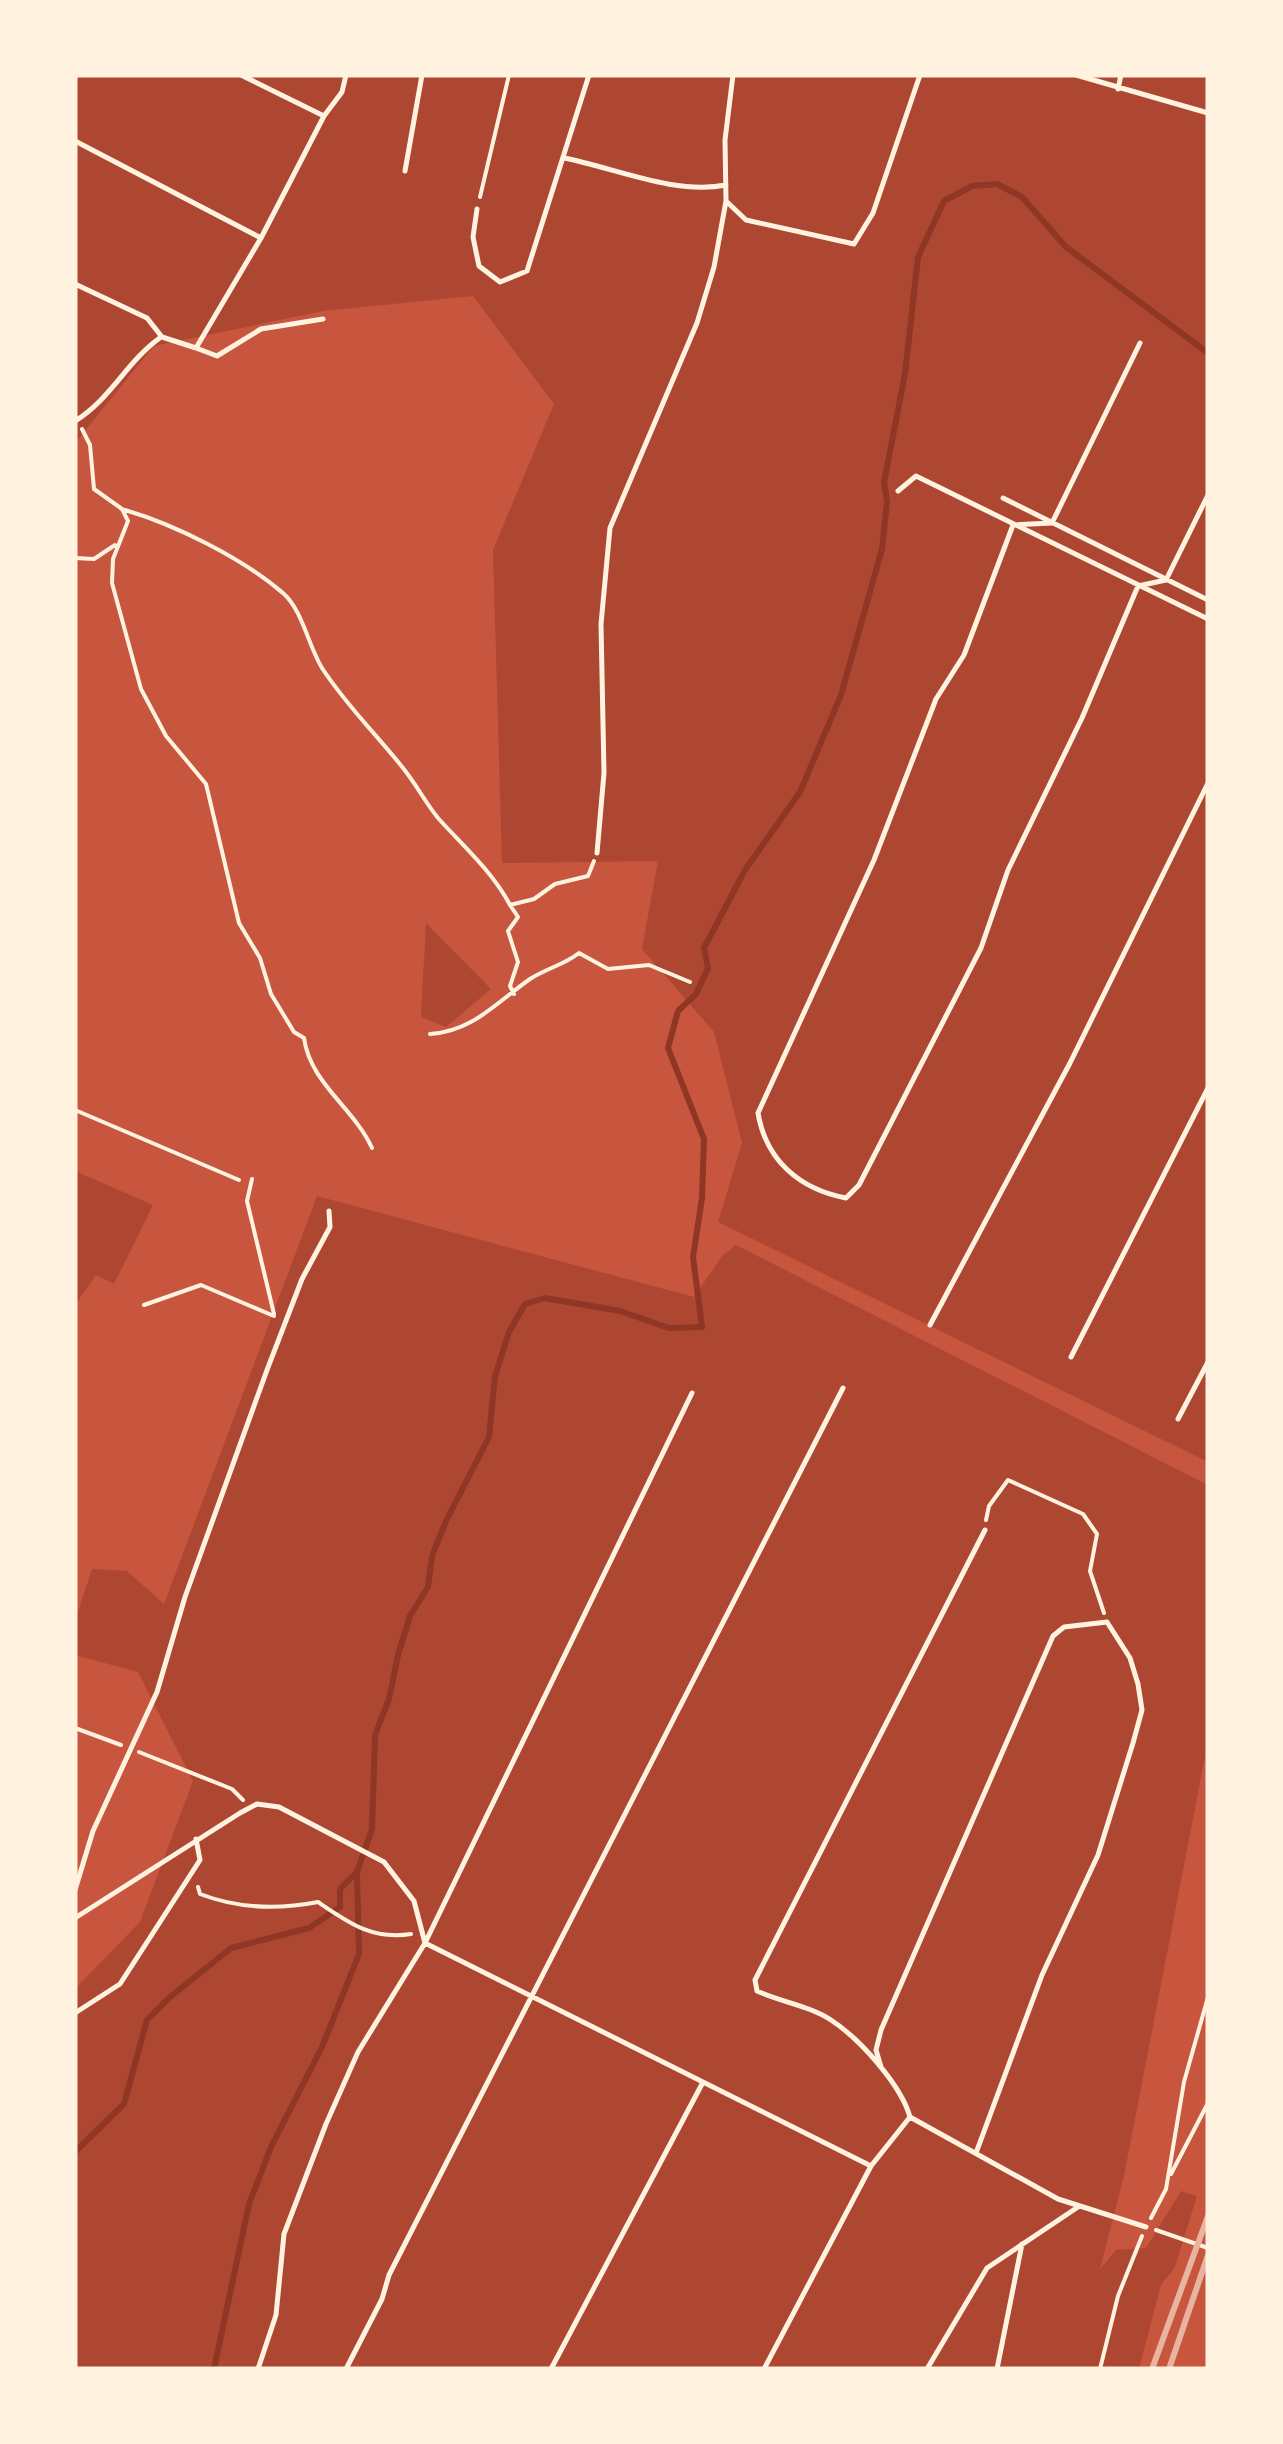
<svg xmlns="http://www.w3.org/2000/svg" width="1283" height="2444" viewBox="0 0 1283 2444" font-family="'Noto Sans',sans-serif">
  <rect width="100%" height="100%" fill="#c8553d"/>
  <path fill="#ae4732" d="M 75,75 L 1208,75 L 1208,1462 L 718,1222 L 742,1143 L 714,1032 L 642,949 L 658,861 L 502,863 L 493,550 L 554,404 L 473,296 L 323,311 L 154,346 L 75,443 Z
    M 426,923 L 491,989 L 446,1027 L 421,1017 Z
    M 75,1171 L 153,1205 L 114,1284 L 96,1275 L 75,1305 Z
    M 317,1196 L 694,1297 L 722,1256 L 736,1245 L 1208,1485 L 1208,1741 L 1124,2176 L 1100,2269 L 1116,2250 L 1146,2248 L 1181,2191 L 1197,2196 L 1175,2267 L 1161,2285 L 1139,2369 L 75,2369 L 75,1989 L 140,1922 L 193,1781 L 138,1672 L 75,1655 L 75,1621 L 92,1569 L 127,1571 L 164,1604 Z"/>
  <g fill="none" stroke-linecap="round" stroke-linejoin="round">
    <path stroke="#8f3625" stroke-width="6" d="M 75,2152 L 124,2104 L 147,2020 L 170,1997 L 231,1948 L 309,1928 L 340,1907 L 340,1889 L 357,1872 L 372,1829 L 375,1735 L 389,1699 L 398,1655 L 410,1616 L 428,1587 L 432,1556 L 446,1521 L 489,1437 L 495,1376 L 509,1332 L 525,1304 L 545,1298 L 620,1311 L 669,1328 L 702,1327 L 693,1257 L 702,1198 L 704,1139 L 668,1048 L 678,1011 L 696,994 L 708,968 L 704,948 L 745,870 L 800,792 L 841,695 L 882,549 L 887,502 L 884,482 L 905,374 L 918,257 L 944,201 L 972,186 L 997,184 L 1022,197 L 1066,247 L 1208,353
      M 214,2369 L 249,2204 L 271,2147 L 322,2047 L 359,1954 L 357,1873"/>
    <path stroke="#fff3e0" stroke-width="4" d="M 480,197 L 509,75
      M 82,429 L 90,445 L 94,489 L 122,509 L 128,521 L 113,559 L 112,583 L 141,689 L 166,736 L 206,784 L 239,923 L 260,958 L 271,994 L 294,1032 L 304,1038 C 310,1083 354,1108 372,1148
      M 125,510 C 176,525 244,559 284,594 C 302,610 309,647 322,668 C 346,705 376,734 403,768 C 416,784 425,802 438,818 C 463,846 492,871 510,905
      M 75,558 L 94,559 L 115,545
      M 514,994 L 510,986 L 518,962 L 508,931 L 518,917 L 510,905 L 534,899 L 555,884 L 588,876 L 594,861
      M 430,1034 C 472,1032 497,1002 530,979 C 547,968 564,965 579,953 L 608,969 L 649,965 L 690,982
      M 75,1110 L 239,1180
      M 252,1179 L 247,1201 L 274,1314
      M 144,1305 L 201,1285 L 274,1316
      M 986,1520 L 989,1506 L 1008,1480 L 1083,1514 L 1097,1534 L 1090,1571 L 1104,1613
      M 75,1728 L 121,1745
      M 139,1752 L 232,1789 L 243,1800
      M 198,1887 L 200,1894 C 239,1909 277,1910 318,1902 C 349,1923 372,1940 411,1934
      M 1171,2174 L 1208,2103
      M 1151,2218 L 1166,2189 L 1184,2082 L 1208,1997
      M 1156,2230 L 1208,2248
      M 1100,2369 L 1118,2296 L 1142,2236"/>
    <path stroke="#fff3e0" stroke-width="5" d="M 241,75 L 324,116 L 342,92 L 346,75
      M 1076,75 L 1208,113
      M 1118,89 L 1121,75
      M 75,141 L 261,238 L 324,116
      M 564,158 C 615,168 674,195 726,185
      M 405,171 L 422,75
      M 726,201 L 746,220 L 854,244 L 873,213 L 920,75
      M 477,209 L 473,237 L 479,266 L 500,282 L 527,271 L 589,75
      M 75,284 L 147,318 L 162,337 L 196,348 L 261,238
      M 1140,343 L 1052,523 L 1013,525 L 964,655 L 936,699 L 874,860 L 758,1113 C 766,1160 799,1189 846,1198 L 859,1185 L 981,948 L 1008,870 L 1082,718 L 1138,586 L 1166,580 L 1208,495
      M 196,348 L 217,356 L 261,329 L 323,319
      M 75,421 C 110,400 127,361 161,337
      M 898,491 L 916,476 L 1208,619
      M 1003,498 L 1208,600
      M 597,853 L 604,773 L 601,624 L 610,528 L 697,323 L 714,267 L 726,201 L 725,140 L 733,75
      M 930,1325 L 1070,1063 L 1208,783
      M 1071,1357 L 1208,1088
      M 1178,1419 L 1208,1362
      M 75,1890 L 93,1831 L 157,1692 L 185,1597 L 267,1370 L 302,1279 L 330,1227 L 329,1211
      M 75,1918 L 240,1813 L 257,1804 L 279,1807 L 384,1862 L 414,1901 L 425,1943 L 871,2166
      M 75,2013 L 120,1984 L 200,1860 L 196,1839
      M 881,2067 L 876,2050 L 881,2030 L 1053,1636 L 1064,1627 L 1107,1622 L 1130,1658 L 1138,1684 L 1142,1710 L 1133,1743 L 1098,1855 L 1042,1975 L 976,2153
      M 910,2117 C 901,2085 860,2039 831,2020 C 810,2006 781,2002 757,1991 L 755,1980 L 985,1530
      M 258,2369 L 276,2315 L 284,2234 L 326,2124 L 358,2052 L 425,1943 L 692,1393
      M 346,2369 L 382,2299 L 389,2275 L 843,1388
      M 551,2369 L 702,2084
      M 764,2369 L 871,2166 L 910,2117 L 1058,2199 L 1146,2227
      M 927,2369 L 987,2268 L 1078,2207
      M 997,2369 L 1022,2244"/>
    <path stroke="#e9b49f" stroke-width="6" d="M 1152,2369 L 1208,2216
      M 1169,2369 L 1208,2255"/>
  </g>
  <rect width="1283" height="2444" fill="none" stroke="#fff3e0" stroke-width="155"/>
</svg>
